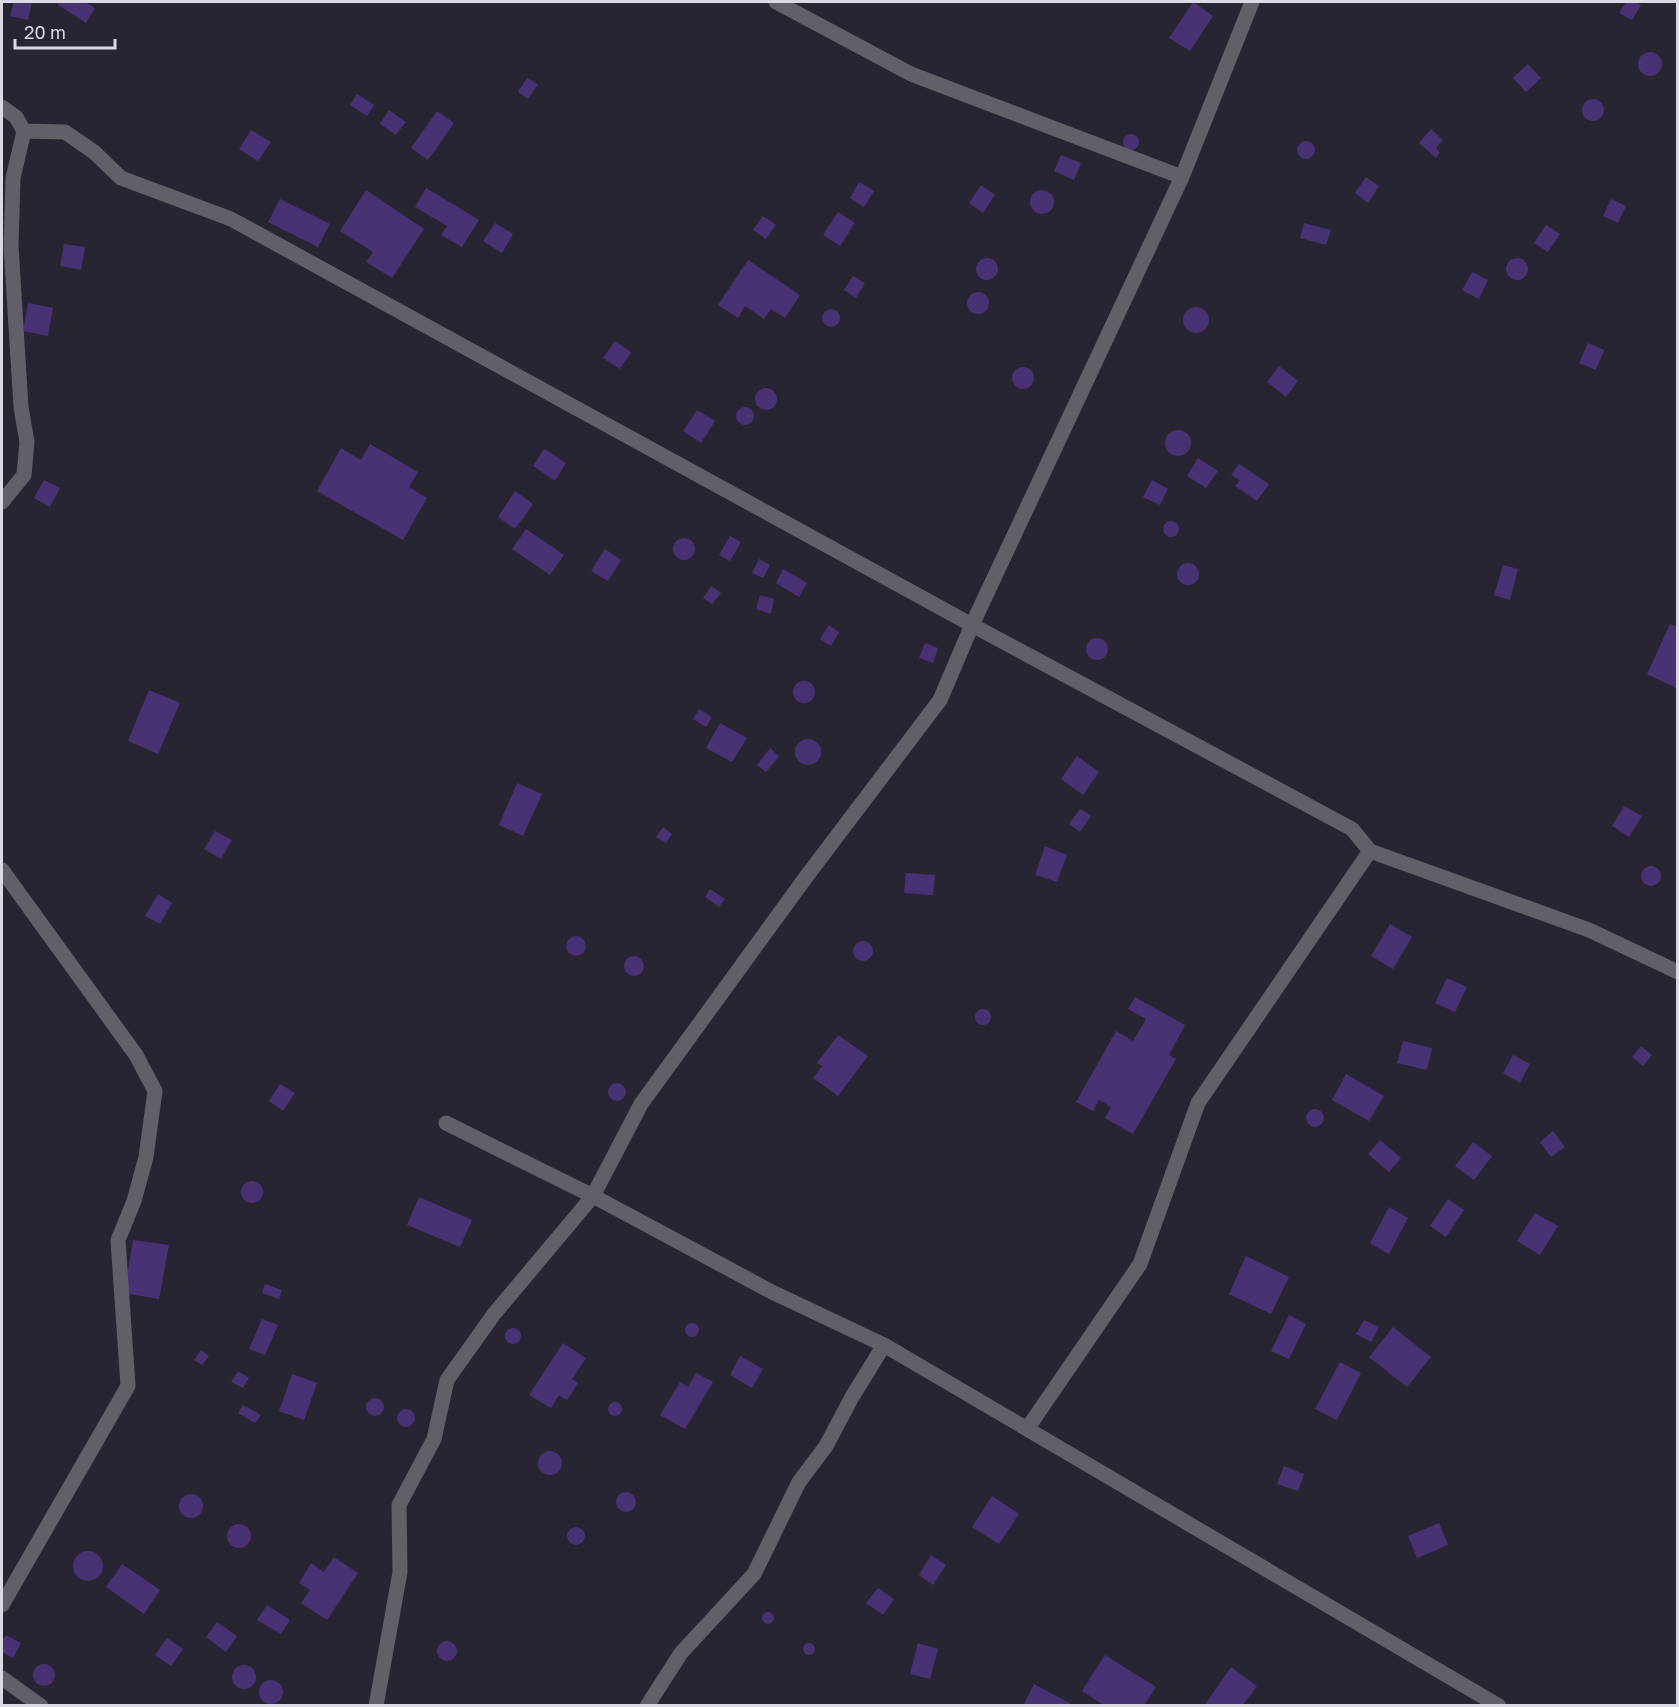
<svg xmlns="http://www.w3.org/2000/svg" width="1679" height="1707" viewBox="0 0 1679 1707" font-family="'Golos Text',sans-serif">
  <rect width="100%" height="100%" fill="#282533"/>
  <path fill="#473274" d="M 14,2 L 32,2 L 28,20 L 10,16 Z
    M 58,2 L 85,2 L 95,8 L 86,23 L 57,4 Z
    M 1193,2 L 1213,16 L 1190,51 L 1169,38 Z
    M 1626,2 L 1636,2 L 1641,5 L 1632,20 L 1619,13 Z
    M1638 64a12 12 0 1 1 24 0a12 12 0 1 1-24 0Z
    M 1528,64 L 1541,78 L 1526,92 L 1513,78 Z
    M 527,78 L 538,84 L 528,99 L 518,92 Z
    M 357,94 L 374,105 L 367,116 L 350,105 Z
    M1582 110a11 11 0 1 1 22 0a11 11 0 1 1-22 0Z
    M 389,110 L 406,122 L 396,135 L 380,124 Z
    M 437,111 L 454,123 L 428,160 L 411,148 Z
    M 1431,129 L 1443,140 L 1436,148 L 1440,153 L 1436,158 L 1419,143 Z
    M 251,130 L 271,142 L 258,161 L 239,149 Z
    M1123 142a8 8 0 1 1 16 0a8 8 0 1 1-16 0Z
    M1297 150a9 9 0 1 1 18 0a9 9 0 1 1-18 0Z
    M 1061,155 L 1081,163 L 1074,180 L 1054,171 Z
    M 1366,177 L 1379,186 L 1368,203 L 1355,193 Z
    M 859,182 L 874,191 L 864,207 L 850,198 Z
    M 981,185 L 995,195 L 983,213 L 969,203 Z
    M 426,188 L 479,220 L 462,247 L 441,235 L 447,226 L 415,207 Z
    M 366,190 L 424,229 L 392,278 L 366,262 L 373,252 L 340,231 Z
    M1030 202a12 12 0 1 1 24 0a12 12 0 1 1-24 0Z
    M 280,199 L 330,224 L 318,247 L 268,222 Z
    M 1611,199 L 1626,206 L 1618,223 L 1603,216 Z
    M 838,212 L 855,223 L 840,246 L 823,235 Z
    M 763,216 L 776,225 L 766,239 L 753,230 Z
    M 495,223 L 513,234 L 502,253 L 483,241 Z
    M 1304,223 L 1331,230 L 1326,245 L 1300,238 Z
    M 1546,225 L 1560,234 L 1548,252 L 1534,243 Z
    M 64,244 L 85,247 L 81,270 L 60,266 Z
    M976 269a11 11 0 1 1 22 0a11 11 0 1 1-22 0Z
    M1506 269a11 11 0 1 1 22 0a11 11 0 1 1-22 0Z
    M 748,260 L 800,295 L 785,318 L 771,309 L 764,319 L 745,306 L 738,318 L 718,305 Z
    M 1472,272 L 1488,280 L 1479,299 L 1462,290 Z
    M 853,276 L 865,283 L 856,298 L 844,290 Z
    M967 303a11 11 0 1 1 22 0a11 11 0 1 1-22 0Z
    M 28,303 L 53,308 L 48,336 L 23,331 Z
    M1183 320a13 13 0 1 1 26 0a13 13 0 1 1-26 0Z
    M822 318a9 9 0 1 1 18 0a9 9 0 1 1-18 0Z
    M 615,341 L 631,352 L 620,369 L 603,358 Z
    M 1588,343 L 1604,350 L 1596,370 L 1579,363 Z
    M 1279,366 L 1298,381 L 1286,397 L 1267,382 Z
    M1012 378a11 11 0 1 1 22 0a11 11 0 1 1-22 0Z
    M755 399a11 11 0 1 1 22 0a11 11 0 1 1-22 0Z
    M736 416a9 9 0 1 1 18 0a9 9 0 1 1-18 0Z
    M 697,410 L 715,421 L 701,443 L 683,431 Z
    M1165 443a13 13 0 1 1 26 0a13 13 0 1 1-26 0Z
    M 370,444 L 418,472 L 409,487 L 427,498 L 403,540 L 317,491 L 341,448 L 361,460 Z
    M 544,449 L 566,463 L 555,481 L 533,466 Z
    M 1198,458 L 1218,471 L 1206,488 L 1187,476 Z
    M 1239,464 L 1269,484 L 1257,501 L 1235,486 L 1240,480 L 1231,475 Z
    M 44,480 L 60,488 L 50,507 L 34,498 Z
    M 1152,480 L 1168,489 L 1160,505 L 1143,497 Z
    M 515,491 L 533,504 L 515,529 L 498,517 Z
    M1163 529a8 8 0 1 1 16 0a8 8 0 1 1-16 0Z
    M 526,529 L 564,555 L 550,575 L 512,549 Z
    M 730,536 L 741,542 L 730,561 L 719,555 Z
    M673 549a11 11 0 1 1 22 0a11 11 0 1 1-22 0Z
    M 605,549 L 621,560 L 608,581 L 591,571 Z
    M 759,559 L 770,565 L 763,578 L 752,573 Z
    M1177 574a11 11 0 1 1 22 0a11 11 0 1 1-22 0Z
    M 1503,565 L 1518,569 L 1510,600 L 1494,595 Z
    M 783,569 L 807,583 L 799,597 L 776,583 Z
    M 711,586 L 721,593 L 712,604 L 703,598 Z
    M 760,595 L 774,599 L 771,614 L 756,609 Z
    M 1670,624 L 1678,627 L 1676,688 L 1647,674 Z
    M 829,625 L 839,632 L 831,646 L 820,639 Z
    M1086 649a11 11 0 1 1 22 0a11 11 0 1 1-22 0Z
    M 925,643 L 938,648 L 933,663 L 919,658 Z
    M793 692a11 11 0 1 1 22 0a11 11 0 1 1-22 0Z
    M 149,690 L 180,703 L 158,754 L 128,741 Z
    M 699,709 L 712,717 L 706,727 L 693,719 Z
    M 720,723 L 747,738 L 732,762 L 706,748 Z
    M795 752a13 13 0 1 1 26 0a13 13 0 1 1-26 0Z
    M 770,748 L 779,756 L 766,772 L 757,765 Z
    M 1077,756 L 1099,772 L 1083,795 L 1061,779 Z
    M 517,783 L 542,794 L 523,836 L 499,825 Z
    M 1624,806 L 1642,816 L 1629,837 L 1612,826 Z
    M 1080,809 L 1091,816 L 1080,832 L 1069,824 Z
    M 663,827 L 672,834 L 666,843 L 656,837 Z
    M 215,831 L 232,840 L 221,859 L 204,849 Z
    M 1045,846 L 1067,855 L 1057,882 L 1035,875 Z
    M1641 876a10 10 0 1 1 20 0a10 10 0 1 1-20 0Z
    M 906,873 L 935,875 L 933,895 L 904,893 Z
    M 710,889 L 725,899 L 719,907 L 705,897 Z
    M 158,894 L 172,903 L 160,924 L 145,916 Z
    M 1390,924 L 1412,937 L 1393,969 L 1371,956 Z
    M566 946a10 10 0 1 1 20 0a10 10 0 1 1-20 0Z
    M853 951a10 10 0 1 1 20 0a10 10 0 1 1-20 0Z
    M624 966a10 10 0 1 1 20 0a10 10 0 1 1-20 0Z
    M 1447,978 L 1467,987 L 1455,1012 L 1435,1003 Z
    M 1135,997 L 1185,1025 L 1169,1055 L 1176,1059 L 1133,1134 L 1105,1118 L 1111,1107 L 1099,1100 L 1093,1111 L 1076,1102 L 1116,1031 L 1133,1041 L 1146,1019 L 1128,1009 Z
    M975 1017a8 8 0 1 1 16 0a8 8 0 1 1-16 0Z
    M 838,1035 L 868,1056 L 838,1096 L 813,1078 L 822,1066 L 817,1063 Z
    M 1403,1041 L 1432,1048 L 1427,1070 L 1397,1063 Z
    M 1641,1046 L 1652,1055 L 1643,1066 L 1632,1057 Z
    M 1513,1055 L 1530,1064 L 1520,1083 L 1503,1073 Z
    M 1346,1074 L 1384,1096 L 1369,1121 L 1332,1100 Z
    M608 1092a9 9 0 1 1 18 0a9 9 0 1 1-18 0Z
    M 280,1084 L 295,1093 L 283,1111 L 269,1101 Z
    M1306 1118a9 9 0 1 1 18 0a9 9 0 1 1-18 0Z
    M 1553,1131 L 1565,1147 L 1551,1157 L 1540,1142 Z
    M 1380,1140 L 1401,1158 L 1389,1172 L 1368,1154 Z
    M 1473,1142 L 1492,1156 L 1474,1180 L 1455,1166 Z
    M241 1192a11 11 0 1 1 22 0a11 11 0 1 1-22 0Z
    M 419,1197 L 472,1220 L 460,1247 L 407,1225 Z
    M 1448,1199 L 1464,1210 L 1446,1237 L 1430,1226 Z
    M 1389,1207 L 1408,1218 L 1389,1254 L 1370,1243 Z
    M 1535,1213 L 1558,1226 L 1540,1255 L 1517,1241 Z
    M 133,1240 L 169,1245 L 159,1299 L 124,1293 Z
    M 1246,1256 L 1289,1277 L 1271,1314 L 1229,1294 Z
    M 265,1284 L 282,1290 L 279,1299 L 262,1293 Z
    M 1289,1315 L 1306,1324 L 1289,1359 L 1271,1351 Z
    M 262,1319 L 278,1325 L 265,1355 L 249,1349 Z
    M 1364,1320 L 1379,1327 L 1371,1342 L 1356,1334 Z
    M685 1330a7 7 0 1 1 14 0a7 7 0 1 1-14 0Z
    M 1393,1327 L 1431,1357 L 1407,1387 L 1369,1357 Z
    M505 1336a8 8 0 1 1 16 0a8 8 0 1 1-16 0Z
    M 563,1343 L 586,1358 L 572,1379 L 578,1383 L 567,1400 L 559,1395 L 551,1408 L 529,1395 Z
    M 201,1350 L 209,1356 L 202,1365 L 194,1360 Z
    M 740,1356 L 763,1369 L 752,1388 L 730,1375 Z
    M 1340,1362 L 1361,1373 L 1337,1420 L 1315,1409 Z
    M 238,1371 L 249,1378 L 243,1388 L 231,1382 Z
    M 696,1373 L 713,1382 L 685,1429 L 660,1415 L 680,1382 L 688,1387 Z
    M 292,1374 L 317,1383 L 304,1420 L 279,1411 Z
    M366 1407a9 9 0 1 1 18 0a9 9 0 1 1-18 0Z
    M608 1409a7 7 0 1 1 14 0a7 7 0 1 1-14 0Z
    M 243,1405 L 261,1415 L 255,1423 L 238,1413 Z
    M397 1418a9 9 0 1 1 18 0a9 9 0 1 1-18 0Z
    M538 1463a12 12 0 1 1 24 0a12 12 0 1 1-24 0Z
    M 1284,1466 L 1304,1474 L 1298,1491 L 1277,1484 Z
    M616 1502a10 10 0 1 1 20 0a10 10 0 1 1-20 0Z
    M179 1506a12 12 0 1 1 24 0a12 12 0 1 1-24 0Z
    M 992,1496 L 1019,1514 L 999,1544 L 972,1527 Z
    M 1439,1523 L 1448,1545 L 1417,1558 L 1408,1536 Z
    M227 1536a12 12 0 1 1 24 0a12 12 0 1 1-24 0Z
    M567 1536a9 9 0 1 1 18 0a9 9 0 1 1-18 0Z
    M73 1566a15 15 0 1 1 30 0a15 15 0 1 1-30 0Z
    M 931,1555 L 946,1565 L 933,1585 L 919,1575 Z
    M 334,1557 L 358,1573 L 327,1620 L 301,1603 L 310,1590 L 299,1583 L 311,1563 L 324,1572 Z
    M 122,1564 L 160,1590 L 144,1614 L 106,1587 Z
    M 878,1588 L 894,1599 L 883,1615 L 866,1603 Z
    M 267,1605 L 290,1620 L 281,1634 L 257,1620 Z
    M762 1618a6 6 0 1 1 12 0a6 6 0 1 1-12 0Z
    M 217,1622 L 237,1636 L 226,1652 L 206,1637 Z
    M 6,1635 L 21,1643 L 13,1658 L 2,1652 L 2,1641 Z
    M 167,1638 L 183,1649 L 171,1666 L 155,1655 Z
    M437 1651a10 10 0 1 1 20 0a10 10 0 1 1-20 0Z
    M803 1649a6 6 0 1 1 12 0a6 6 0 1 1-12 0Z
    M 918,1643 L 938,1649 L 930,1679 L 910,1674 Z
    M 1105,1655 L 1156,1687 L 1144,1706 L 1105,1706 L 1082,1691 Z
    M33 1675a11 11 0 1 1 22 0a11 11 0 1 1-22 0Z
    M232 1677a12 12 0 1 1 24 0a12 12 0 1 1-24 0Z
    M 1231,1667 L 1257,1686 L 1242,1706 L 1204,1706 Z
    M259 1692a12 12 0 1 1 24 0a12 12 0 1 1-24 0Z
    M 1034,1684 L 1075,1706 L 1023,1706 Z"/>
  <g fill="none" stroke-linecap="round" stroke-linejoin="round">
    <path stroke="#615f67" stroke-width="15" d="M 776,2 L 911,74 L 1182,177
      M 2,107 L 16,117 L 24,131 L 65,132 L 94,152 L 121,178 L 231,219 L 972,625 L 1352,829 L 1370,851 L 1589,930 L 1678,972
      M 2,502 L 24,475 L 27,442 L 21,407 L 11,246 L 13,178 L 24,131
      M 2,870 L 136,1055 L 155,1091 L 146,1157 L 134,1201 L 118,1240 L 128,1386 L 2,1605
      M 446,1123 L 593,1196 L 772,1292 L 884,1345 L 1499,1706
      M 1027,1429 L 1140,1264 L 1198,1103 L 1370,851
      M 2,1678 L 41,1706
      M 376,1706 L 400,1572 L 399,1505 L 434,1439 L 447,1380 L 494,1314 L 593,1196 L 641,1104 L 806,877 L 940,700 L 972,625 L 1182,177 L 1252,2
      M 647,1706 L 681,1653 L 754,1574 L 799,1482 L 826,1446 L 852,1397 L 884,1345"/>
  </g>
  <rect width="1679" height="1707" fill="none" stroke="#dbd9e3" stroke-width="6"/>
  <path d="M15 39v9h100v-9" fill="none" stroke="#dbd9e3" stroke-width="3"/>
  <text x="24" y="39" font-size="18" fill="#dbd9e3" stroke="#282533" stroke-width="4.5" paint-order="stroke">20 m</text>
</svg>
